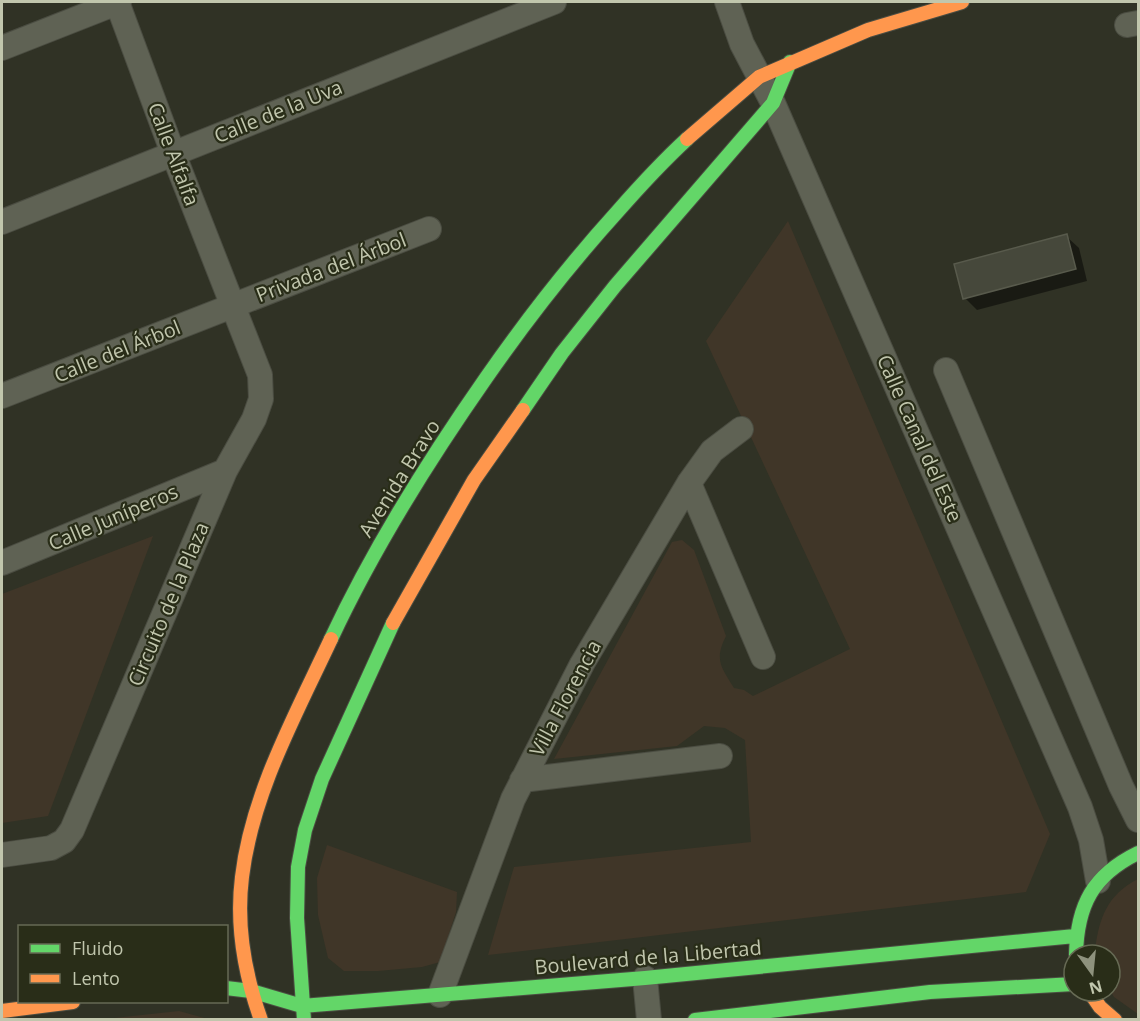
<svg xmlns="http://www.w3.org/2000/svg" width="1140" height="1021" viewBox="0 0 1140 1021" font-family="'Open Sans',sans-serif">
  <rect width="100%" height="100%" fill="#303225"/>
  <path fill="#403628" d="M 788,221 L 1050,834 L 1026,892 L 488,955 L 514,867 L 751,842 L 745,740 L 725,728 L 704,726 L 677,746 L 554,759 L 672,542 L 682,540 L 694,550 L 726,636 C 714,660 721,667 734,688 L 744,690 L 753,696 L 850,649 L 706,341 Z
    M 153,536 L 48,816 L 2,823 L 2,594 Z
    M 327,845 L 457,892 L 456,912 L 440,962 L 422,967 L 378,971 L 344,971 L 328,958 L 318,915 L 317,878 Z
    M 1138,879 L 1138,1014 L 1114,997 L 1110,990 L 1110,955 L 1096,955 L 1095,951 C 1099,918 1107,895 1138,879 Z
    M 179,1011 L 208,1019 L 105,1019 Z"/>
  <path fill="#0007" d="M 1066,236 L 1079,248 L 1087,281 L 977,310 L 965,298 Z"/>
  <path fill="#46483b" stroke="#585a4c" stroke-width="1.5" d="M 1067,234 L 1076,269 L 963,299 L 954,264 Z"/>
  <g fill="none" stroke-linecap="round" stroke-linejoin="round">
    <g stroke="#4b4d42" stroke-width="26">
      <path id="street" d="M 727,2 L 742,44 L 773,103 L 1080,807 L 1091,840 L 1098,881
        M 1127,25 L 1138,23
        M 2,48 L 119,2
        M 2,222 L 554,2
        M 946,370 L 1121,786 L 1138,820
        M 2,396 L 429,229
        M 689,483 L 763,657
        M 2,563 L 225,471
        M 522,780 L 720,756
        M 2,855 L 51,848 L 64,841 L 72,830 L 225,471 L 254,419 L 261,399 L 260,375 L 173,153 L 117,2
        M 645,978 L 649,1020
        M 440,995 L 513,799 L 582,664 L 689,483 L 712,451 L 741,429"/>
    </g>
    <g stroke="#4b4d42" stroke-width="16">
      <path id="fast" d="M 523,410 L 562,353 L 615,286 L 773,103 L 790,62
        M 331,639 C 374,547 428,461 486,378 C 527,319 570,264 618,211 C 640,186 662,162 687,139
        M 1076,955 C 1077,905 1093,875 1138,853
        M 226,988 L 251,991 L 302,1006 L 645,978 L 1075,936
        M 304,1020 L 297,918 L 298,867 L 305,830 L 322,779 L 393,623
        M 695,1020 L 930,992 L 1074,984"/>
    </g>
    <g stroke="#4b4d42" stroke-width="16">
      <path id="slow" d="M 687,139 L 759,77 L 868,30 L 962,2
        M 393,623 L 474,480 L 523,410
        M 1089,991 L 1100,1007 L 1115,1020
        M 2,1011 L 73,1002
        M 261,1020 C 245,975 236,925 242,877 C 252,793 296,714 331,639"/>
    </g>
    <use href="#street" stroke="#5f6254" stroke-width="24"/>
    <use href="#fast" stroke="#63d668" stroke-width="14"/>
    <use href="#slow" stroke="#ff974d" stroke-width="14"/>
  </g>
  <g text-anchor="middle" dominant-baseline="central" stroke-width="4.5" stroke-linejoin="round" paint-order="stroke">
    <g font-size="20" fill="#c1c6ad" stroke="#292d18">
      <text transform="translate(278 111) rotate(-22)">Calle de la Uva</text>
      <text transform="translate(174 154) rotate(69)">Calle Alfalfa</text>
      <text transform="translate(331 267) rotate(-21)">Privada del Árbol</text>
      <text transform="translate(117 351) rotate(-22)">Calle del Árbol</text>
      <text transform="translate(920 438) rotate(66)">Calle Canal del Este</text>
      <text transform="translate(399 478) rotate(-58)">Avenida Bravo</text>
      <text transform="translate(113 517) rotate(-23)">Calle Juníperos</text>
      <text transform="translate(168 604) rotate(-67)">Circuito de la Plaza</text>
      <text transform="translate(565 698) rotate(-62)">Villa Florencia</text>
      <text transform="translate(648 957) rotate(-5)">Boulevard de la Libertad</text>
    </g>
  </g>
  <rect width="1140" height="1021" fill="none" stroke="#c1c6ad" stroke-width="6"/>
  <rect x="18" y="925" width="210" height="78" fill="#292d18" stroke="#666a54" stroke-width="1.5"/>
  <rect x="30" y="944" width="30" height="9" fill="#63d668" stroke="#666a54" stroke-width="1.5"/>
  <text x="72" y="955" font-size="18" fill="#c1c6ad">Fluido</text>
  <rect x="30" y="974" width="30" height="9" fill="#ff974d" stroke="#666a54" stroke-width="1.5"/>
  <text x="72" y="985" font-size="18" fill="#c1c6ad">Lento</text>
  <g transform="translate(1092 973) rotate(165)"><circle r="28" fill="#292d18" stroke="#666a54" stroke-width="1.5"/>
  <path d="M0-4.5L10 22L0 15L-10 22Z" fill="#8e927d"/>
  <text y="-9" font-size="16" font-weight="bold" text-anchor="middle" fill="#c1c6ad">N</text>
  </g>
</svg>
